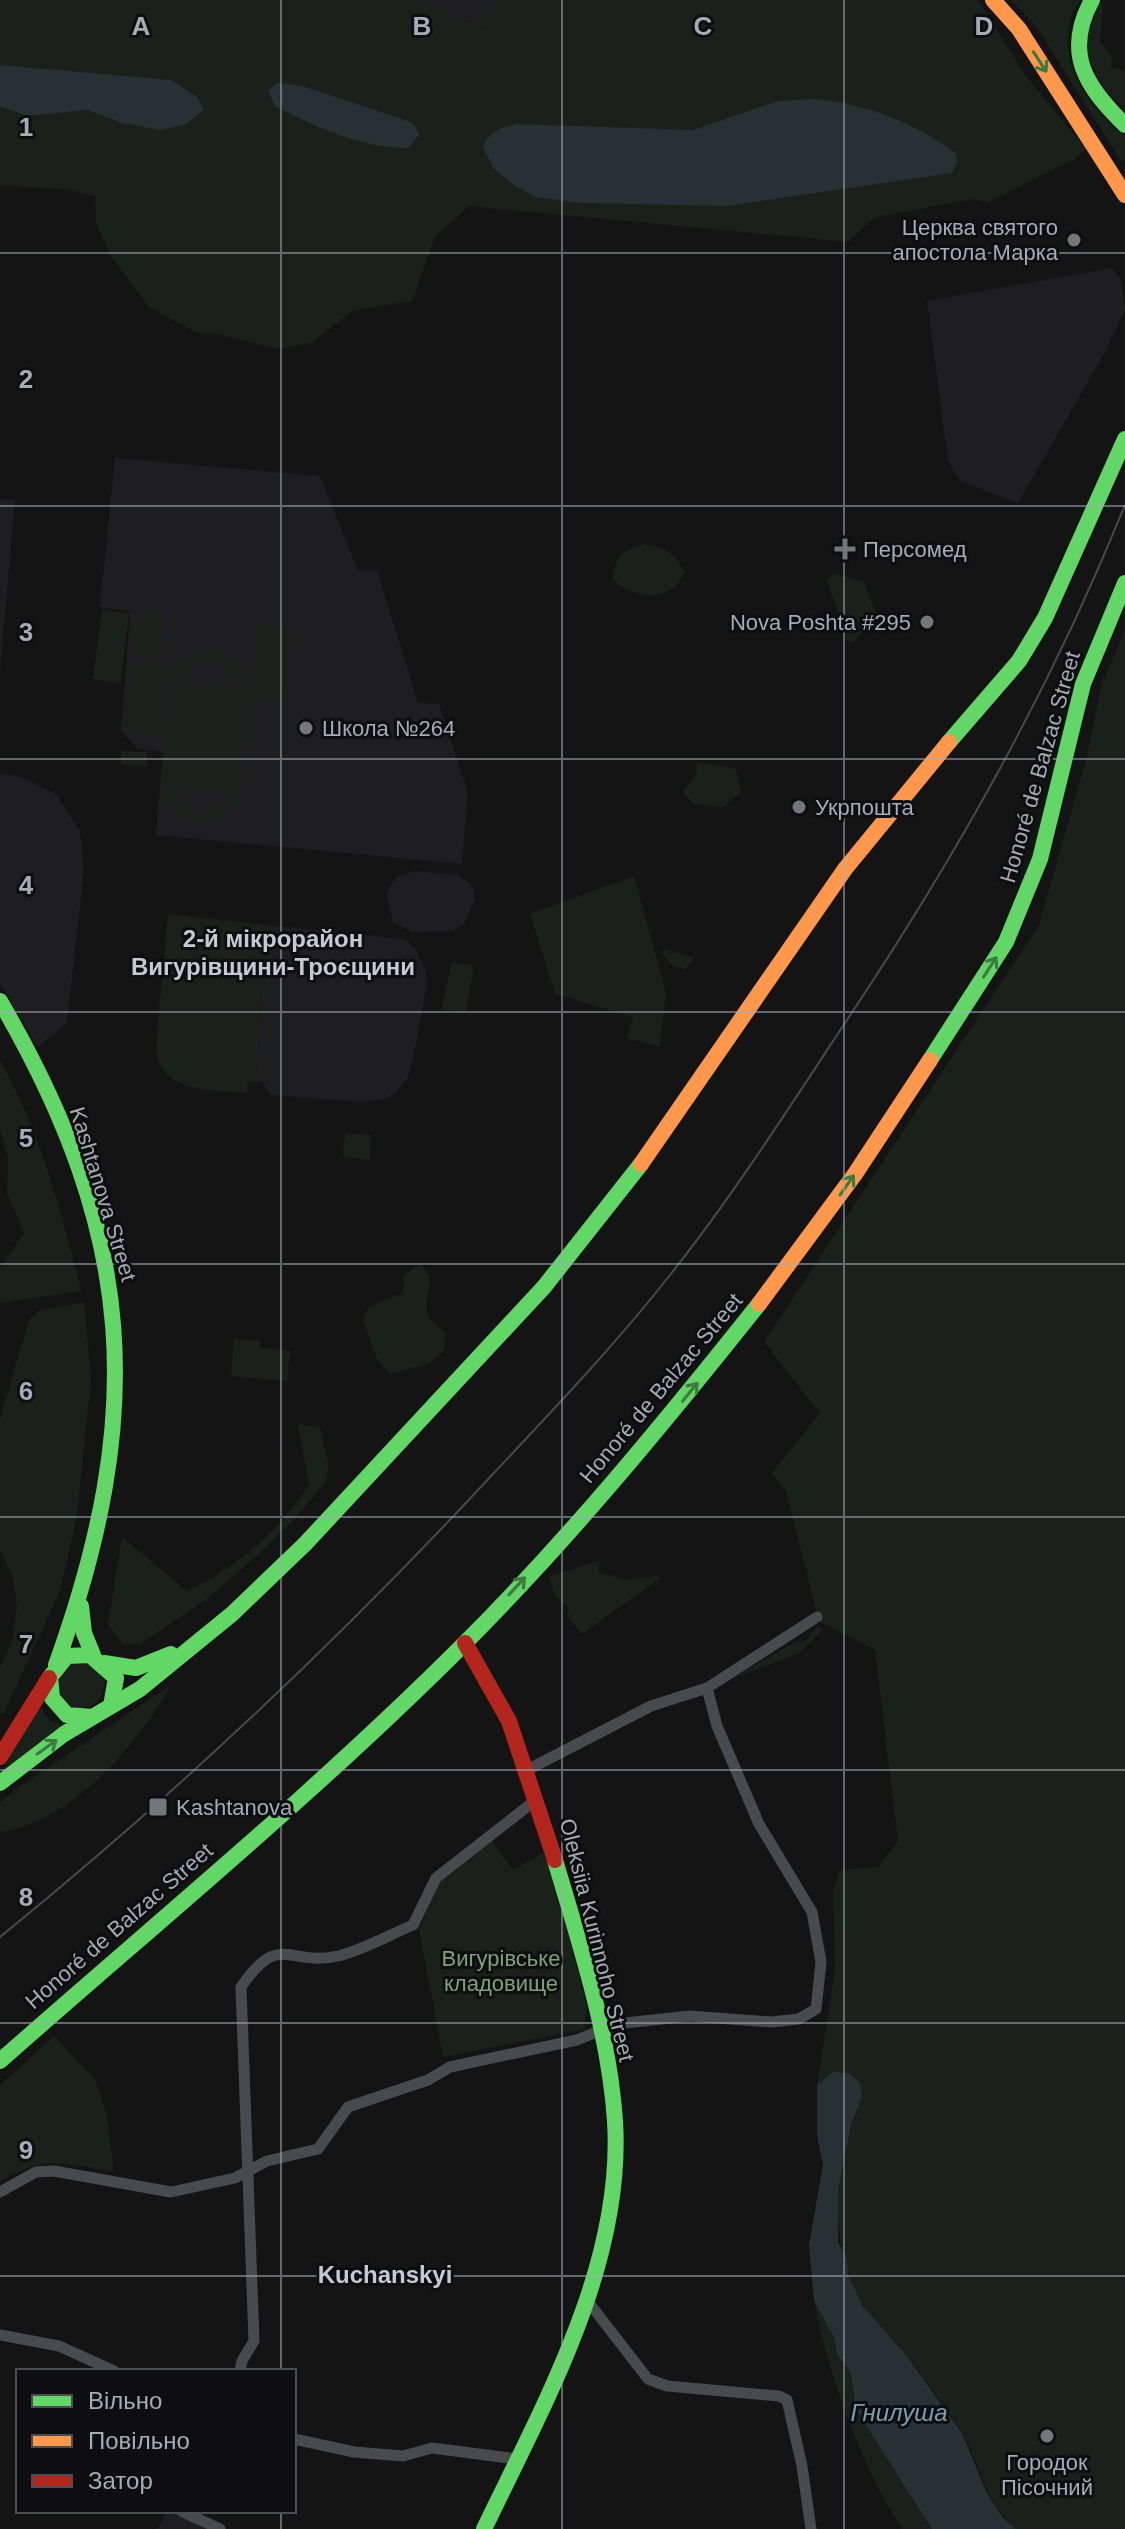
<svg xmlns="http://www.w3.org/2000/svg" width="1125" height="2529" viewBox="0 0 1125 2529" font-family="Arial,sans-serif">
  <rect width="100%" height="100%" fill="#141414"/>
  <path fill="#1e1e20" d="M 429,0 L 495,0 L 486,29 L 429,5 Z
    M 1112,268 L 1121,280 L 1125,310 L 1104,354 L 1018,503 L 960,481 L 948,460 L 927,301 Z
    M 115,458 L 320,476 L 358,571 L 377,570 L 418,703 L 439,704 L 468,793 L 462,864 L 156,835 L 163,752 L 138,749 L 121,731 L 130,611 L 100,607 Z
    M 0,499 L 15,500 L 0,671 Z
    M 0,774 L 18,776 L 56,794 L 80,831 L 84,869 L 67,1023 L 38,1047 L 0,984 Z
    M 416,871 L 457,875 L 472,885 L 475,899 L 463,925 L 453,931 L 413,932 L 393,922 L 387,897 L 390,886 L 397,877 Z
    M 266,925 L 404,939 L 415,948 L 425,970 L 427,983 L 412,1064 L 407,1079 L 397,1091 L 387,1098 L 363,1102 L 271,1095 L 262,1082 L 256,1082 Z
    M 167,2511 L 171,2511 L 211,2529 L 158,2529 Z"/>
  <path fill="#1a211a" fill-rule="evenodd" d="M 0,0 L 429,0 L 430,5 L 485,29 L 495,0 L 978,0 L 1026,76 L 1086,149 L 1075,159 L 988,203 L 974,199 L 875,217 L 848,242 L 469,206 L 435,237 L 412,301 L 354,310 L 311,343 L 277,349 L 217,334 L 198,333 L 150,308 L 113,259 L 96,224 L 95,196 L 71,190 L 0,185 Z
    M 1011,0 L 1080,0 C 1048,51 1084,103 1125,137 L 1125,160 L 1121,161 L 1036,26 Z
    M 1103,0 L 1100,42 L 1112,56 L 1111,68 L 1125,70 L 1125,109 C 1092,79 1069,38 1103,0 Z
    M 643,544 C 665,548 675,552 684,572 C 672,604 634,600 613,579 C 615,556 623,551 643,544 Z
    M 835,574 L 864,582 L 877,615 L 854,642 L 848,642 L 827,580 Z
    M 102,610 L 129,613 L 121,683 L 93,679 Z
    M 139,612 L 164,614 L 160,659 L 135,656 Z
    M 258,625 L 289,628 L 282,703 L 251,700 Z
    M 1125,630 L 1125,2529 L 1016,2529 C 986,2504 981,2467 963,2434 C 950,2412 923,2377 906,2355 C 893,2337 874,2323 862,2304 C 831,2256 830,2162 858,2111 L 833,2072 L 817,2085 L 835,1971 L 833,1890 L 840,1870 L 878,1867 L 898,1841 L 875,1650 L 819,1621 L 786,1491 L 772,1473 L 820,1413 L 764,1342 L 1039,925 L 1085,764 L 1102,683 Z
    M 212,650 C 232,653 244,665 248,685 C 245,719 252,847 187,818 C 173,812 166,798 165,783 C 167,757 167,692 177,671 C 183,657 197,651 212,650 ZM 205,660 L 228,666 L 239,687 L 182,682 L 192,665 ZM 173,788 L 229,793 L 230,793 C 216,820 179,819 173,788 Z
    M 133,662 L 168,666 L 161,735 L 125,731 Z
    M 121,751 L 147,752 L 147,766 L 121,765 Z
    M 697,762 L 736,769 L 741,792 L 723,807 L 693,804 L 683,791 L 696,775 Z
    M 634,876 L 666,993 L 660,1047 L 627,1038 L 633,1017 L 555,994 L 530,914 Z
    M 168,914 L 266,925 L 256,1082 L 248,1081 L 247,1093 C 211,1090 156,1093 156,1045 Z
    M 665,949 L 694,958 L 685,969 L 673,966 L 661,952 Z
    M 451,962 L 474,966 L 466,1013 L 442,1009 Z
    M 0,1060 C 40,1132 62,1212 81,1291 L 0,1303 L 0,1268 L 24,1233 L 7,1193 L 8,1158 L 0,1129 Z
    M 345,1133 L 371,1135 L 369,1160 L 343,1157 Z
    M 421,1264 L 430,1277 C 428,1308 418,1313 446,1333 L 444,1351 L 428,1364 L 390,1374 L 377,1359 L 363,1321 L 369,1306 L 403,1293 L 404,1275 Z
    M 84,1302 L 91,1379 L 77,1514 L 61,1589 L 3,1715 L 0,1713 L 0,1667 L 12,1641 L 17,1607 L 13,1578 L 0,1550 L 0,1419 L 29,1320 L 38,1311 Z
    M 234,1339 L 260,1341 L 260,1348 L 290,1351 L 287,1381 L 231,1376 Z
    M 298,1424 L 320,1427 L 328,1462 L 327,1480 L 304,1508 L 269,1545 L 208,1598 L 140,1644 L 123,1644 L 108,1624 L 122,1537 L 187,1591 C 236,1569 279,1530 309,1485 Z
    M 599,1561 L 598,1572 L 625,1580 L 658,1576 L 659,1579 L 582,1634 L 567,1616 L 569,1608 L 555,1595 L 549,1576 Z
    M 817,1626 L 824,1629 L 798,1654 L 729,1680 L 797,1641 L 807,1640 Z
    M58 1685a23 23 0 1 1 46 0a23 23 0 1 1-46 0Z
    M 171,1685 C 138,1745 70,1823 0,1832 L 0,1803 L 15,1790 Z
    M 40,1705 L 49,1720 L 66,1727 L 0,1775 Z
    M 491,1840 L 513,1870 L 547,1851 L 587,2007 L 585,2029 L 443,2057 L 419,1929 L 439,1880 Z
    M 54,2036 L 95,2079 L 107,2115 L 114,2172 C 67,2164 43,2154 0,2182 L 0,2085 Z
    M 814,2301 L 835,2339 L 837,2354 L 851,2373 L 856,2410 L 932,2529 L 903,2529 C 862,2470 827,2371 814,2301 Z"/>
  <path fill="#263136" d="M 0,65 L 171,80 L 197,97 L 204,110 L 186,124 L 160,130 L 122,123 L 88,110 L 27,116 L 0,106 Z
    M 277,83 L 302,86 L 405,120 L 414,124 L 419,135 L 408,148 C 363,149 314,126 275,106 L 268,91 Z
    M 816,99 C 867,104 914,123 956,153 L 957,161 L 952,173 L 727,206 L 581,203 L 536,197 L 514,185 L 493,168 L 483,146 C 491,131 501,128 517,124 L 693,130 L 778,101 Z
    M 833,2072 L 849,2073 L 860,2083 L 862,2097 L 851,2125 L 838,2189 L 838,2242 L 847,2258 L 848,2275 L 862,2305 L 906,2355 L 962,2433 L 986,2491 L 1003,2518 L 1016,2529 L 932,2529 L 856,2410 L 851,2373 L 837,2354 L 835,2339 L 814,2301 L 809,2245 L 823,2165 L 817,2135 L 817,2085 Z"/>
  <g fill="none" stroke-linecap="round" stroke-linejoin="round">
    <path stroke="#484a4d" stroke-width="11" d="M 707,1688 L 817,1617
      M 0,2192 L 36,2172 L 54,2171 L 171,2192 L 235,2178 L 267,2161 L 318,2149 L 348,2107 L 428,2080 L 450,2067 L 577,2040 L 616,2024 L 689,2016 L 772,2022 L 799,2019 L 816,2009 L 821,1962 L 812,1912 L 759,1824 L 717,1726 L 707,1688 L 651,1706 L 527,1770
      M 586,2299 L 648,2379 L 667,2386 L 779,2396 L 787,2400 L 802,2466 L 811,2529
      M 0,2335 L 59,2346 L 114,2371
      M 240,2371 L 242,2361 L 254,2341 L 241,1987 C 280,1930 288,1967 338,1956 C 363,1950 389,1935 413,1925 L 436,1878 L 537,1799
      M 294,2439 L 354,2452 L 403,2456 L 432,2448 L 517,2459
      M 181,2511 L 220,2529"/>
    <path stroke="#63d668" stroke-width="16" d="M 1092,0 C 1063,53 1086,87 1125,125
      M 949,742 L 1019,661 L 1045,618 L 1125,439
      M 0,1001 C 136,1235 147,1412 56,1665
      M 930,1060 L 1006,942 L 1040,859 L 1083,684 L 1125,583
      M 81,1606 L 84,1633 L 93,1655
      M 104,1663 L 136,1668 L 171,1654
      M 92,1717 L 67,1715 L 52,1698 L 50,1677 L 67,1656 L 90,1655 L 116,1678 L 111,1706
      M 0,1783 L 64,1734 L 140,1689 L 232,1614 L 305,1544 L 544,1287 L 641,1164
      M 0,2061 C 155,1924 316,1792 462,1646 C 569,1539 665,1422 759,1304
      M 484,2529 C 544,2404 624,2264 615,2121 C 609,2032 580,1945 555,1860"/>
    <path stroke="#ff974d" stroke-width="16" d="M 993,0 L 1019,29 L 1125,195
      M 641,1164 L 845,869 L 949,742
      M 759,1304 L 855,1174 L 930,1060"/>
    <path stroke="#b3261e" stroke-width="16" d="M 465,1643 L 509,1721 L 555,1860
      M 0,1757 L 49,1678"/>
    <path stroke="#48494c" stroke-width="2" d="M 0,1937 C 175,1795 339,1640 492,1475 C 553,1410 615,1345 670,1275 C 731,1198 785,1114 839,1032 C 953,862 1048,695 1125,505"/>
  </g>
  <defs><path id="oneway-shaft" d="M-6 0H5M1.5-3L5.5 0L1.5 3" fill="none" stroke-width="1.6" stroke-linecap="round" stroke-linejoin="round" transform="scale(2)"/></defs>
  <g stroke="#3d7c40">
    <use href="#oneway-shaft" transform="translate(1040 62) rotate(57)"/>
    <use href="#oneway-shaft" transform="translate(990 967) rotate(-57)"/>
    <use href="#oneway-shaft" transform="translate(847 1185) rotate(-55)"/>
    <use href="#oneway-shaft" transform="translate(690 1392) rotate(-51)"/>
    <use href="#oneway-shaft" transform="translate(517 1586) rotate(-48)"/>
    <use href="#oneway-shaft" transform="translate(47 1747) rotate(-36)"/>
  </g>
  <path fill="none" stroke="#a4acb6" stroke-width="2" stroke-opacity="0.55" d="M 281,0 L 281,2371M 562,0 L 562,2529M 844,0 L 844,2529M 0,253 L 1125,253M 0,506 L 1125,506M 0,759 L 1125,759M 0,1012 L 1125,1012M 0,1264 L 1125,1264M 0,1517 L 1125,1517M 0,1770 L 1125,1770M 0,2023 L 1125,2023M 0,2276 L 1125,2276M 281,2511 L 281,2529"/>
  <g fill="#72777d" stroke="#0e0e10" stroke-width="3">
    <circle cx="1074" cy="240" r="8"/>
    <path d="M841 537h8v8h8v8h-8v8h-8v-8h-8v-8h8z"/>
    <circle cx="927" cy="622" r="8"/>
    <circle cx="306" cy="728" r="8"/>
    <circle cx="799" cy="807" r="8"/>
    <rect x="148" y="1797" width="20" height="20" rx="4"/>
    <circle cx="1047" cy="2436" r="8"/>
  </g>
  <g text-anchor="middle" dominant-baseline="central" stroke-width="6" stroke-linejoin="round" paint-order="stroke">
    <g font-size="22" fill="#a4acb6" stroke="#0e0e10" text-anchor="start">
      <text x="1058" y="227" text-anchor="end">Церква святого<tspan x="1058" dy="25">апостола Марка</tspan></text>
      <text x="863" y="549">Персомед</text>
      <text x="911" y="622" text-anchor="end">Nova Poshta #295</text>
      <text x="322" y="728">Школа №264</text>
      <text x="815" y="807">Укрпошта</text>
      <text x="176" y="1807">Kashtanova</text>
      <text x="1047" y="2462" text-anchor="middle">Городок<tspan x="1047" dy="25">Пісочний</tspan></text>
    </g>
    <g font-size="22" fill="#a4acb6" stroke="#0e0e10">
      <text transform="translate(1040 767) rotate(-74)">Honoré de Balzac Street</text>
      <text transform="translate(103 1194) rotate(73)">Kashtanova Street</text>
      <text transform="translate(661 1388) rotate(-50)">Honoré de Balzac Street</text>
      <text transform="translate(119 1926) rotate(-41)">Honoré de Balzac Street</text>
      <text transform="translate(597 1940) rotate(76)">Oleksiia Kurinnoho Street</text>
    </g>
    <g font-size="22" fill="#7ca279" stroke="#0e0e10">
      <text x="501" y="1958">Вигурівське<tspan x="501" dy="25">кладовище</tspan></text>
    </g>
    <g font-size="24" font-weight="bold" fill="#c5cad2" stroke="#0e0e10">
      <text x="273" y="938">2-й мікрорайон<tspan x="273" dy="28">Вигурівщини-Троєщини</tspan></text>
      <text x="385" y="2274">Kuchanskyi</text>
    </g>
    <g font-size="24" font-style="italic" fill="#78a0b3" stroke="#0e0e10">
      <text x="899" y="2412">Гнилуша</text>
    </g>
  </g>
  <g font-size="26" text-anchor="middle" font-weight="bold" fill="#a4acb6" stroke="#0e0e10" stroke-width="6" stroke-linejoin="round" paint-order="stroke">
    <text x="141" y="35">A</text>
    <text x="422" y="35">B</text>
    <text x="703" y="35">C</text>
    <text x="984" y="35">D</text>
    <text x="26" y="136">1</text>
    <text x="26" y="388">2</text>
    <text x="26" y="641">3</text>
    <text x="26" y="894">4</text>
    <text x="26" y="1147">5</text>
    <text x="26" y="1400">6</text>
    <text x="26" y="1653">7</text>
    <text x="26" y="1906">8</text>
    <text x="26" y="2159">9</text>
  </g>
  <rect x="16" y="2369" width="280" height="144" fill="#0e0e10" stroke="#4a4d52" stroke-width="2"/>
  <rect x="32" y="2395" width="40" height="12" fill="#63d668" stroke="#4a4d52" stroke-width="2"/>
  <text x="88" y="2409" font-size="24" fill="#a4acb6">Вільно</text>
  <rect x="32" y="2435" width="40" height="12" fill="#ff974d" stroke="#4a4d52" stroke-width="2"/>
  <text x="88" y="2449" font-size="24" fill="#a4acb6">Повільно</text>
  <rect x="32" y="2475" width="40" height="12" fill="#b3261e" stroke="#4a4d52" stroke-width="2"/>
  <text x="88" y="2489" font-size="24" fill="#a4acb6">Затор</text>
</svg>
